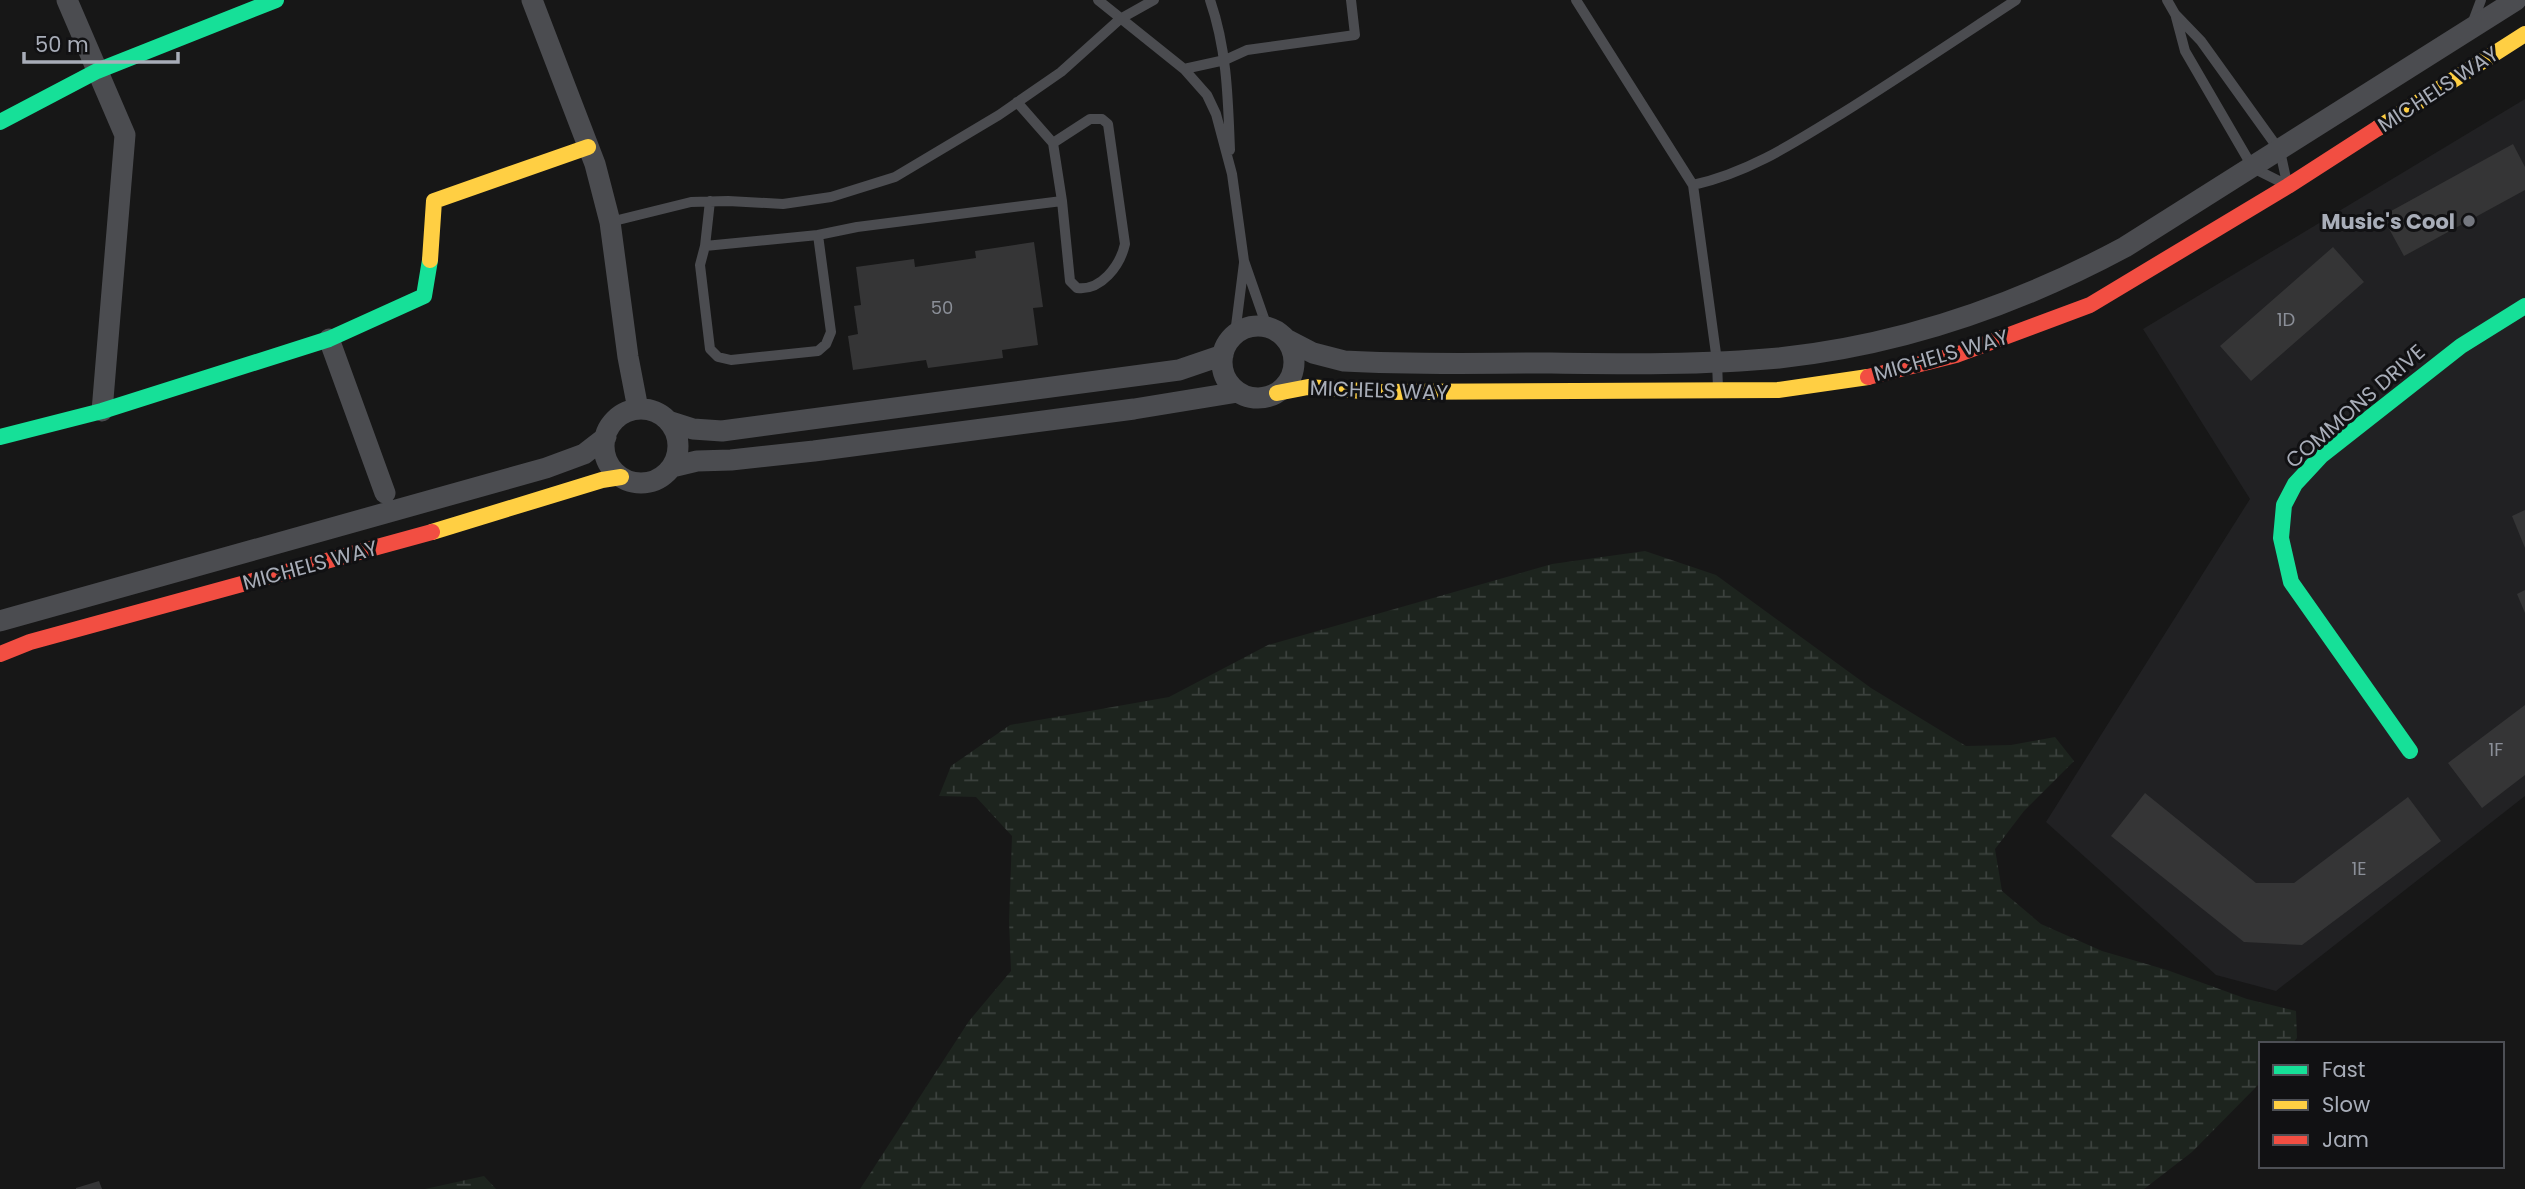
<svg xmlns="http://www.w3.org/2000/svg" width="2525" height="1189" viewBox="0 0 2525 1189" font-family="Poppins,sans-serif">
  <defs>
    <pattern id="wetland-marsh" width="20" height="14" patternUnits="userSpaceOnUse" patternTransform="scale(1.75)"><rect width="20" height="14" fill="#1d241e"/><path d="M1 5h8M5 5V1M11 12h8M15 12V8" fill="none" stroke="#3b413d"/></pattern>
  </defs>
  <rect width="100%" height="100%" fill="#171717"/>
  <path fill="#212123" d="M 2525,99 L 2525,796 L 2276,991 L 2216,975 L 2046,822 L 2250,499 L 2143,329 Z"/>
  <path fill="url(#wetland-marsh)" d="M 1645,551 L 1716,575 L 1871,688 L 1966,746 L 2011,745 L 2055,737 L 2074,761 L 2024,811 L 1995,849 L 2002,891 L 2041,924 L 2102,951 L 2167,970 L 2247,999 L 2296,1011 L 2297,1038 L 2292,1044 L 2261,1044 L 2261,1082 L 2192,1152 L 2144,1189 L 860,1189 L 969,1021 L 1011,971 L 1009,921 L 1012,836 L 976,797 L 939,796 L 951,766 L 1010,725 L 1169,697 L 1268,645 L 1552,564 Z
    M 484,1176 L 496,1189 L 425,1189 Z"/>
  <path fill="#353536" d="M 2513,144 L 2525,167 L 2525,190 L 2404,256 L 2382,216 Z
    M 1034,242 L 1043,307 L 1033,308 L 1038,345 L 1002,350 L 1003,358 L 928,368 L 926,360 L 853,370 L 848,336 L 858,334 L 854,306 L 861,305 L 856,267 L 914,259 L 915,267 L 976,258 L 975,251 Z
    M 2333,247 L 2364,282 L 2251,381 L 2220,346 Z
    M 2525,510 L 2525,548 L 2512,516 Z
    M 2525,590 L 2525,613 L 2517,594 Z
    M 2525,705 L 2525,775 L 2482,808 L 2448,763 Z
    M 2145,793 L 2256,883 L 2294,883 L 2408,797 L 2441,841 L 2302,945 L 2244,942 L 2111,836 Z
    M 99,1181 L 102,1189 L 76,1189 L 76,1188 Z"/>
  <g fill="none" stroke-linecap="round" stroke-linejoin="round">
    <path stroke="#4b4c50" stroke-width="10" d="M 1098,0 L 1184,69 L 1207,95 L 1216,114 L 1232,174 L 1244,261 L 1267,327
      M 1210,0 C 1227,49 1228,98 1230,150
      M 1576,0 L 1693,185 L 1717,361 L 1718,389
      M 2167,0 L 2175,14 L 2201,41 L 2280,151 L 2287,183
      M 2176,17 L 2185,51 L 2253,168 L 2283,183
      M 2472,24 L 2481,0
      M 1184,69 L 1225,60 L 1247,50 L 1355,35 L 1351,0
      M 1053,143 L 1090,119 L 1102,119 L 1108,124 L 1125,244 C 1120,266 1101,291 1077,288 L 1070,281 L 1062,201
      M 1693,185 C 1748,173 1794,143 1841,114 C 1900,77 1958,38 2016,0
      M 610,222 L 691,202 L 728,201 L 783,204 L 831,197 L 895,177 L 999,115 L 1061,72 L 1120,19 L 1154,0
      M 818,235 L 857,227 L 1062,201 L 1053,143 L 1017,102
      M 705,246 L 818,235 L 831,332 L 826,344 L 818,351 L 731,360 L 718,357 L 710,349 L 700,265 L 705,246 L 710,201
      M 1235,334 L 1244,263"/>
    <path stroke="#4b4c50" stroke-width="21" d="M 67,0 L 125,135 L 102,411
      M 532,0 L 595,164 L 610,222 L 628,357 L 638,409
      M1222 362a36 36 0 1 1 72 0a36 36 0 1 1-72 0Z
      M 329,339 L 385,493
      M 1286,339 L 1313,353 L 1344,361 C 1413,365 1482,363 1551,363 C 1626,364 1704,365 1779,358 C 1901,345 2017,305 2125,247 L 2516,0
      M604 446a37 37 0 1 1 74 0a37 37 0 1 1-74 0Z
      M 668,421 L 693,429 L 722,431 L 1179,370 L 1223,355
      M 672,467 L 697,461 L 731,460 L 814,451 L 1134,409 L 1238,392
      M 0,621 L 546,468 L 584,454 L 606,437"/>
    <path stroke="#16e098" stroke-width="16" d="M 0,122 L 97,71 L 276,0
      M 0,437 L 102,411 L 329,339 L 424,296 L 430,260
      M 2410,751 L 2291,582 L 2281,538 L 2284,505 L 2295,484 L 2321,456 L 2461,346 L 2525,306"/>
    <path stroke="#ffcf43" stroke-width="16" d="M 2378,128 L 2525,34
      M 430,260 L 434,201 L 588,147
      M 1277,393 L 1308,387 L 1376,392 L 1778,390 L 1868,377
      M 432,532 L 602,480 L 621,477"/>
    <path stroke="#f24e42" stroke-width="16" d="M 1868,377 L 1956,355 L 2090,305 L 2288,186 L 2378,128
      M 0,654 L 30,642 L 432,532"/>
  </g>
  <circle fill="#757880" stroke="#111113" stroke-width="2.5" cx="2469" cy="221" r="7"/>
  <g text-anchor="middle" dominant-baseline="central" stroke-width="6" stroke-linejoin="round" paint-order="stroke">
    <g font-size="18" fill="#8b8f98">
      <text x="942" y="307">50</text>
      <text x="2286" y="319">1D</text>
      <text x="2496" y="749">1F</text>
      <text x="2359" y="868">1E</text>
    </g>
    <g font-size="21" fill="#a8adb8" stroke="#111113">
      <text transform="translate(2438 89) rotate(-33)">MICHELS WAY</text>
      <text transform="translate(1941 355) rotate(-16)">MICHELS WAY</text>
      <text transform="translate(1379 390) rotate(2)">MICHELS WAY</text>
      <text transform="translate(2355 406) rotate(-41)">COMMONS DRIVE</text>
      <text transform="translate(310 565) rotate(-15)">MICHELS WAY</text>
    </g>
    <g font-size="21" font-weight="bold" fill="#a8adb8" stroke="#111113" text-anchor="end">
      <text x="2455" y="221">Music's Cool</text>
    </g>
  </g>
  <rect x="2259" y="1042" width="245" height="126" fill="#111113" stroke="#4d4f55" stroke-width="2"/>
  <rect x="2273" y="1065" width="35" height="10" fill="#16e098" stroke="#4d4f55" stroke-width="2"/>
  <text x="2322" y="1077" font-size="21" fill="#a8adb8">Fast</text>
  <rect x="2273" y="1100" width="35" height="10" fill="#ffcf43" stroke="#4d4f55" stroke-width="2"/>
  <text x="2322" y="1112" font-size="21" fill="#a8adb8">Slow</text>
  <rect x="2273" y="1135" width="35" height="10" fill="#f24e42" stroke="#4d4f55" stroke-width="2"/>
  <text x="2322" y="1147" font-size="21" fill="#a8adb8">Jam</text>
  <path d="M24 52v10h154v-10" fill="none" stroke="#a8adb8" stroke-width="3.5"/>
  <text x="35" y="52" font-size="21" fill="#a8adb8" stroke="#111113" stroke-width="5" paint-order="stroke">50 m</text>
</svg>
